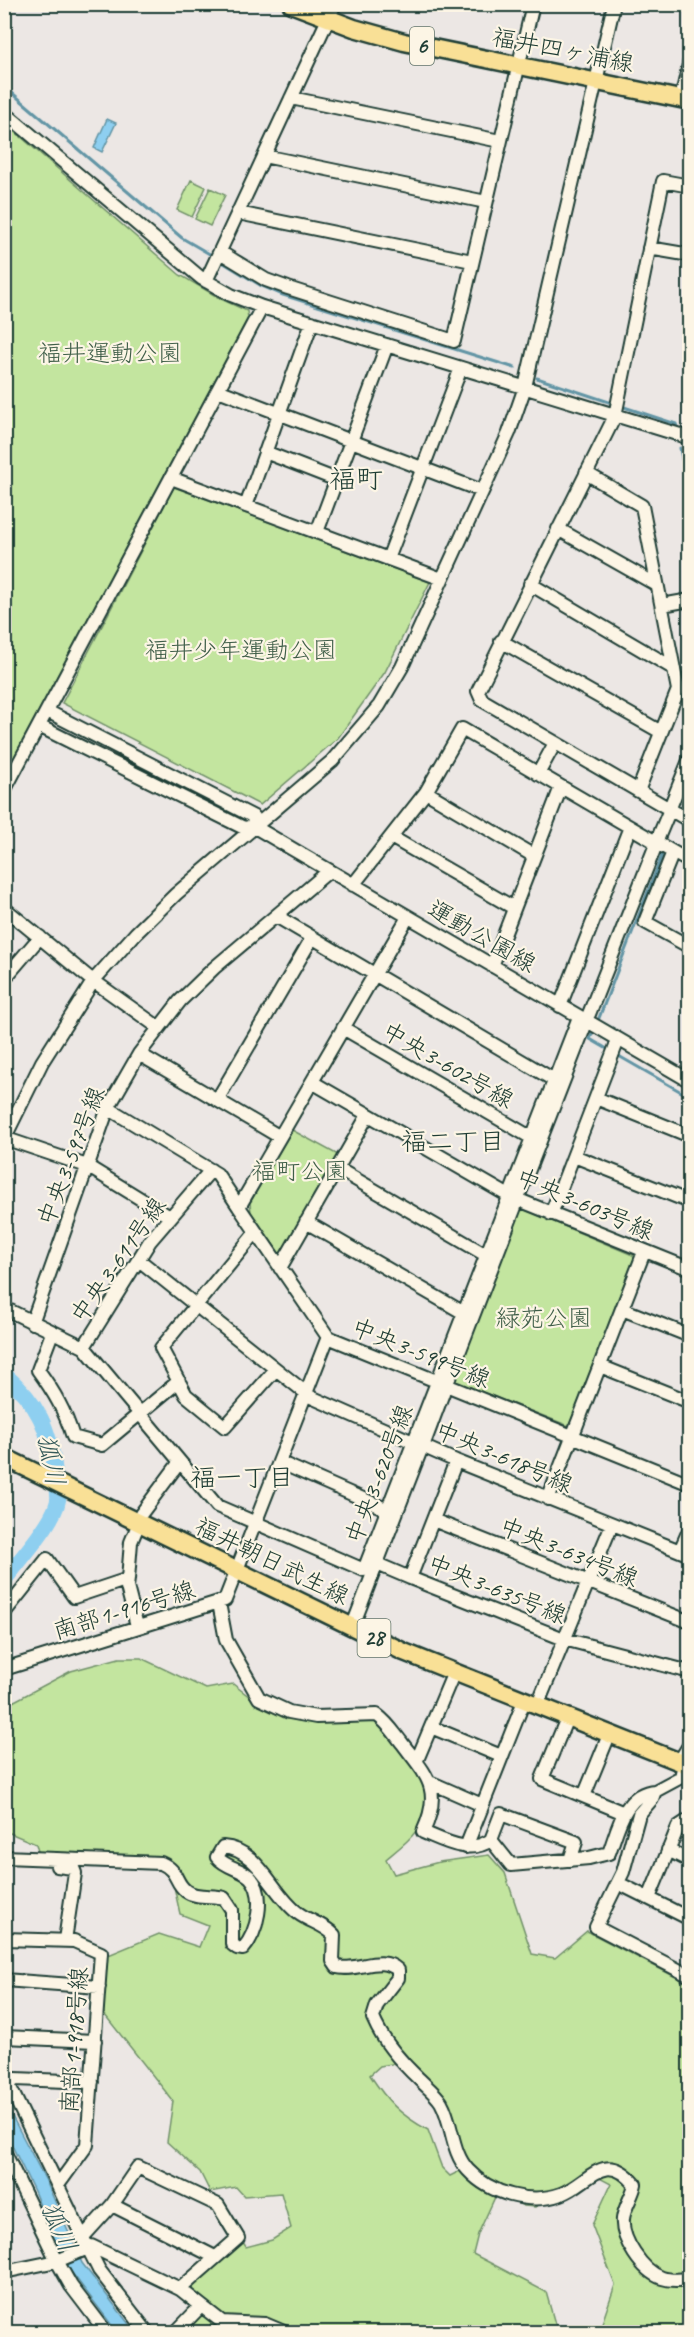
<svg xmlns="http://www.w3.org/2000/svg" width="694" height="2337" viewBox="0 0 694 2337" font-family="Caveat,'Klee One',sans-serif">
  <rect width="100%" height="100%" fill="#ece7e4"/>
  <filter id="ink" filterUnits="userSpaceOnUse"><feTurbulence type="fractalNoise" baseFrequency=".0167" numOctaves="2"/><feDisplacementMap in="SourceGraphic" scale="12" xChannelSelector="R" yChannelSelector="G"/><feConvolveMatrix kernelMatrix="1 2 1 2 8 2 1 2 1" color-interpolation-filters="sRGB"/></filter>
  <g filter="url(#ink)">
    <path fill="#c3e59f" stroke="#71916a" stroke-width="1.5" fill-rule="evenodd" d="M 5,123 L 180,275 L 221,299 L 247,311 L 248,318 L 5,774 Z
      M 191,180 L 206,187 L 192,217 L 177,210 Z
      M 210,188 L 225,195 L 210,226 L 195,219 Z
      M 174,487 L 430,582 L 385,672 L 338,738 L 260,805 L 62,703 Z
      M 292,1130 L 340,1156 L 284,1252 L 279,1253 L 251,1212 L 250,1203 Z
      M 521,1208 L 635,1256 L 569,1426 L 454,1381 Z
      M 119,1658 L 141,1658 L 206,1689 L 233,1684 L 259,1704 L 316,1721 L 347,1722 L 365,1719 L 382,1723 L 411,1761 L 429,1793 C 421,1832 416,1834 386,1859 L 394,1874 L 439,1862 L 489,1855 L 505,1873 L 532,1954 L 555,1958 L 587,1931 L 689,1984 L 689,2332 L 599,2332 L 615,2285 L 592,2225 L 611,2184 L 596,2176 L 535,2207 L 524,2206 L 496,2195 L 478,2234 L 473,2254 L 546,2292 L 555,2324 L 562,2332 L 292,2332 L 265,2320 L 225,2318 L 187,2291 L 188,2286 L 241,2239 L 246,2247 L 272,2240 L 291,2228 L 281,2193 L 244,2196 L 236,2187 L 210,2192 L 200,2172 L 167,2142 L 173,2101 L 101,2010 L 106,1956 L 159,1934 L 199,1947 L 208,1925 L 180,1914 L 173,1882 L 164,1873 L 159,1858 L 39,1855 L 36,1844 L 5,1831 L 5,1706 L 71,1671 ZM 397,2063 L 436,2102 L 462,2170 L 450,2176 L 442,2168 L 428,2130 C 400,2115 387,2101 370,2075 L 380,2066 Z
      M 205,2313 L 228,2325 L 228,2332 L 182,2332 L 200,2314 Z"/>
    <path fill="#8ecff0" stroke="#6295a5" stroke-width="1.5" d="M 107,119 L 116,123 L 102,152 L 94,148 Z
      M 4,2101 L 46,2181 L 82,2263 L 135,2332 L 117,2332 L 69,2269 L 50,2230 L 34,2191 L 5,2131 Z"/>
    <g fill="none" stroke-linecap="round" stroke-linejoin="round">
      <path stroke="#6295a5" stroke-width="3" d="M 4,86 L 182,238 L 213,256
        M 219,260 L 260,285 L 283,295 L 515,368
        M 537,378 L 615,404
        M 621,406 L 676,424 L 677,427
        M 680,448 L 690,501
        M 681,810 L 690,787
        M 599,1018 L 663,853
        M 592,1034 L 590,1039 L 609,1050
        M 617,1055 L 690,1097"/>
      <path stroke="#8ecff0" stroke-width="16" d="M 4,1374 C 38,1403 50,1429 55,1473 C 56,1481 59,1492 58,1500 C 55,1521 18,1562 4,1580"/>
      <g stroke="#1f3d34" stroke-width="16">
        <path id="minor" d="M 291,98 L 500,141
          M 681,99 L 690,60
          M 4,112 L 201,278 L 231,295 L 262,307 L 690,438
          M 264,156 L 486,202
          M 690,186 L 663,181 L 615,416 L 478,691 L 482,700 L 690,821
          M 238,213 L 472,261
          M 649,248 L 690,255
          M 220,252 L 266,280 L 288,288 L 454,341 L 533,4
          M 206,281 L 335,4
          M 218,390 L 482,491
          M 265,452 L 337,480
          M 586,473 L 642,506 L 678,690 L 638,791
          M 171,478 L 442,579
          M 246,506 L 312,322
          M 558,529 L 657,585
          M 317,532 L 387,345
          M 388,559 L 461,368
          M 530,584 L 673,668
          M 662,605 L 690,600
          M 501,641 L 661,732
          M 47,711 L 254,817 L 253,826
          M 39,726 L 244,828 L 253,826
          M 538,774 L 555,743
          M 4,791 L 262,307
          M 426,792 L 534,856
          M 671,805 L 690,758
          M 253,826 L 690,1081
          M 391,837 L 514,908
          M 658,838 L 668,814
          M 673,852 L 645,922 L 690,947
          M 353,885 L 426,792 L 462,729 L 690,862
          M 4,908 L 88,977 L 158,1027
          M 276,916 L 554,1080
          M 408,917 L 239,1207 L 328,1337 L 690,1484
          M 492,966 L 561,787
          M 4,979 L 40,937
          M 560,1006 L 630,827
          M 589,1014 L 655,847
          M 343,1028 L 532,1138
          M 139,1054 L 280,1137
          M 312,1082 L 509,1196 L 690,1269
          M 596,1098 L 690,1136
          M 217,1100 L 312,938
          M 108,1108 L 217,1174 L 239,1207
          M 4,1138 L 87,1166 L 170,1217
          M 4,1139 L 42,1062 L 94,980 L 136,933 L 176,894 L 332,761 L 379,706 L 402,667 L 509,433 L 525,387 L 614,4
          M 574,1156 L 690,1202
          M 338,1169 L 486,1255
          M 519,1195 L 584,1028
          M 551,1214 L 618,1040
          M 306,1222 L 464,1313
          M 256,1232 L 161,1348 L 186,1395 L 225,1427 L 276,1369
          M 139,1260 L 311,1397 L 456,1461 L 690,1555
          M 280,1268 L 368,1115
          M 4,1308 L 84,1347 L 217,1506 L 364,1570 L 579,1017
          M 622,1309 L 690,1336
          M 32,1323 L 108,1108 L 139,1054 L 180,1001 L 214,968 L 329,871
          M 52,1333 L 38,1370 C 54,1392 65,1411 73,1437 L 102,1445 L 179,1381
          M 84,1347 L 150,1241 L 211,1170
          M 600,1366 L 690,1402
          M 448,1381 L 515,1207
          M 425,1441 L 443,1393
          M 456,1461 L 410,1578 L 564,1639 L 690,1672
          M 279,1462 L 388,1510
          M 548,1499 L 644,1252
          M 141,1514 L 179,1463
          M 433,1520 L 690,1622
          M 680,1551 L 690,1528
          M 377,1564 L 410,1578
          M 128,1579 L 131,1542 L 136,1530
          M 219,1603 L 226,1640 L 259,1698 L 289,1712 L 316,1717 L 377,1715 C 388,1723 394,1733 402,1743 C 427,1776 443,1789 423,1832 C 445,1841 469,1855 491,1840
          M 4,1613 L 47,1559 L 74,1597 L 128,1579 L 127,1587 L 137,1626
          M 355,1620 L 420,1452
          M 4,1669 L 225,1600 L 328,1337
          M 537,1706 L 612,1524
          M 567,1718 L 542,1779 L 624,1813
          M 431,1727 L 501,1756
          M 417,1760 L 454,1672
          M 679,1762 L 690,1744
          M 684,1764 L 681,1777 L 655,1791 L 652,1799 L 639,1814 L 623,1872 L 596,1927 L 690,1976
          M 432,1783 L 482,1805
          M 584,1796 L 609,1735
          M 491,1840 L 511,1865 L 589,1858 L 609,1853 C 618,1829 624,1793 655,1791
          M 491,1840 L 501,1814 L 576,1842 L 570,1860
          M 466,1847 L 524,1701
          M 668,1850 L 690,1861
          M 4,1857 L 161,1863 C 179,1871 174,1882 186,1891 C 195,1898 213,1895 224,1898 L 232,1910 L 232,1944 L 237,1948 L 243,1949 C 257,1933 267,1895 250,1877 C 240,1868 226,1868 217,1857 L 223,1847 C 259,1849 272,1894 298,1913 C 310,1922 324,1924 334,1935 L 333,1961 L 337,1967 C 357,1972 381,1954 398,1970 L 398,1978 L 377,2005 L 373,2018 C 383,2042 400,2061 419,2079 C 426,2086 436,2094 441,2102 C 453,2123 451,2152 468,2170 C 490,2194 530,2205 561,2194 C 589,2184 604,2148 635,2184 C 633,2196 624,2207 623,2219 C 621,2239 642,2271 662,2278 C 671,2281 680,2280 690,2279
          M 57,1866 L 73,1868 L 75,1873 L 65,1940
          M 618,1883 L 690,1919
          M 649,1898 L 678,1827 L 690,1819
          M 4,1939 L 74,1941 L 101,1953 L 87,2145 L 58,2185
          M 4,1980 L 99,1987
          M 4,2037 L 95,2041
          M 4,2075 L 88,2248 L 91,2246 L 180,2289 L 222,2322 L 265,2324 L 284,2332
          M 10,2084 L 15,2079 L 92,2082
          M 4,2151 L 57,2261 L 71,2286 L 106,2332
          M 112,2205 L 215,2257
          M 83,2237 L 112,2205 L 138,2167 L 218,2205 L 238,2238 L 180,2289
          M 4,2272 L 57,2261 L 88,2248 L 99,2270 L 147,2332
          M 176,2332 L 201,2306"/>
      </g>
      <g stroke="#1f3d34" stroke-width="21">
        <path id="major" d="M 291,4 L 354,28 L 404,42 L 690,101
          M 4,1457 L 404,1652 L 690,1766"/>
      </g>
      <use href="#minor" stroke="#fcf5e5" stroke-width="12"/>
      <use href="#major" stroke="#f9e096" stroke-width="16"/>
    </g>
  </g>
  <g text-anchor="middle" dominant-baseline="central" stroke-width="4.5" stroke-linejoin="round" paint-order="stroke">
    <g fill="#fcf5e5" stroke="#617469" stroke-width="1.5">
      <rect x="410" y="27" width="24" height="38" rx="4.5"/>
      <rect x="357.5" y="1619" width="33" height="38" rx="4.5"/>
    </g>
    <g font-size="22" font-weight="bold" fill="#1f3d34">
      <text x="422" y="46">6</text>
      <text x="374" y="1638">28</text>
    </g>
    <g font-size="24" fill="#1f3d34" stroke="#fcf5e5">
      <text transform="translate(563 50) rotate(11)">福井四ヶ浦線</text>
      <text transform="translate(482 936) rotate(30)">運動公園線</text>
      <text transform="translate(448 1065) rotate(30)">中央3-602号線</text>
      <text transform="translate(71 1156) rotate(-69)">中央3-597号線</text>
      <text transform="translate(585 1204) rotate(23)">中央3-603号線</text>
      <text transform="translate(118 1260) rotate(-55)">中央3-611号線</text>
      <text transform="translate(421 1353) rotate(22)">中央3-599号線</text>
      <text transform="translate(504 1457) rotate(23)">中央3-618号線</text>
      <text transform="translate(379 1474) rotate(-69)">中央3-620号線</text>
      <text transform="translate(569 1552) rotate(22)">中央3-634号線</text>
      <text transform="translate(272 1561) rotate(26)">福井朝日武生線</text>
      <text transform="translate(497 1589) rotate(22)">中央3-635号線</text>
      <text transform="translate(124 1610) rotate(-17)">南部1-916号線</text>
      <text transform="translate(74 2040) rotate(-86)">南部1-918号線</text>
    </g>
    <g font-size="24" fill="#405f49" stroke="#fcf5e5">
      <text x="110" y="353">福井運動公園</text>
      <text x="241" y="650">福井少年運動公園</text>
      <text x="300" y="1171">福町公園</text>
      <text x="544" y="1318">緑苑公園</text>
    </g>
    <g font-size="26" fill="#1f3d34" stroke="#fcf5e5">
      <text x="453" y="1141">福二丁目</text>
      <text x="242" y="1477">福一丁目</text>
    </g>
    <g font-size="26" font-style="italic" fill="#355a5a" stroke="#fcf5e5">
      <text transform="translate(51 1460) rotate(79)">狐川</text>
      <text transform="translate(59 2227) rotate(66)">狐川</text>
    </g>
    <g font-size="27" fill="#1f3d34" stroke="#fcf5e5">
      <text x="356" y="479">福町</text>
    </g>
  </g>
  <rect width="694" height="2337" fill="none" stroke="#fcf5e5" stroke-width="24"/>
  <rect x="12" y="12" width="670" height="2313" fill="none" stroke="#1f3d34" stroke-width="2" filter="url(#ink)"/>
</svg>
